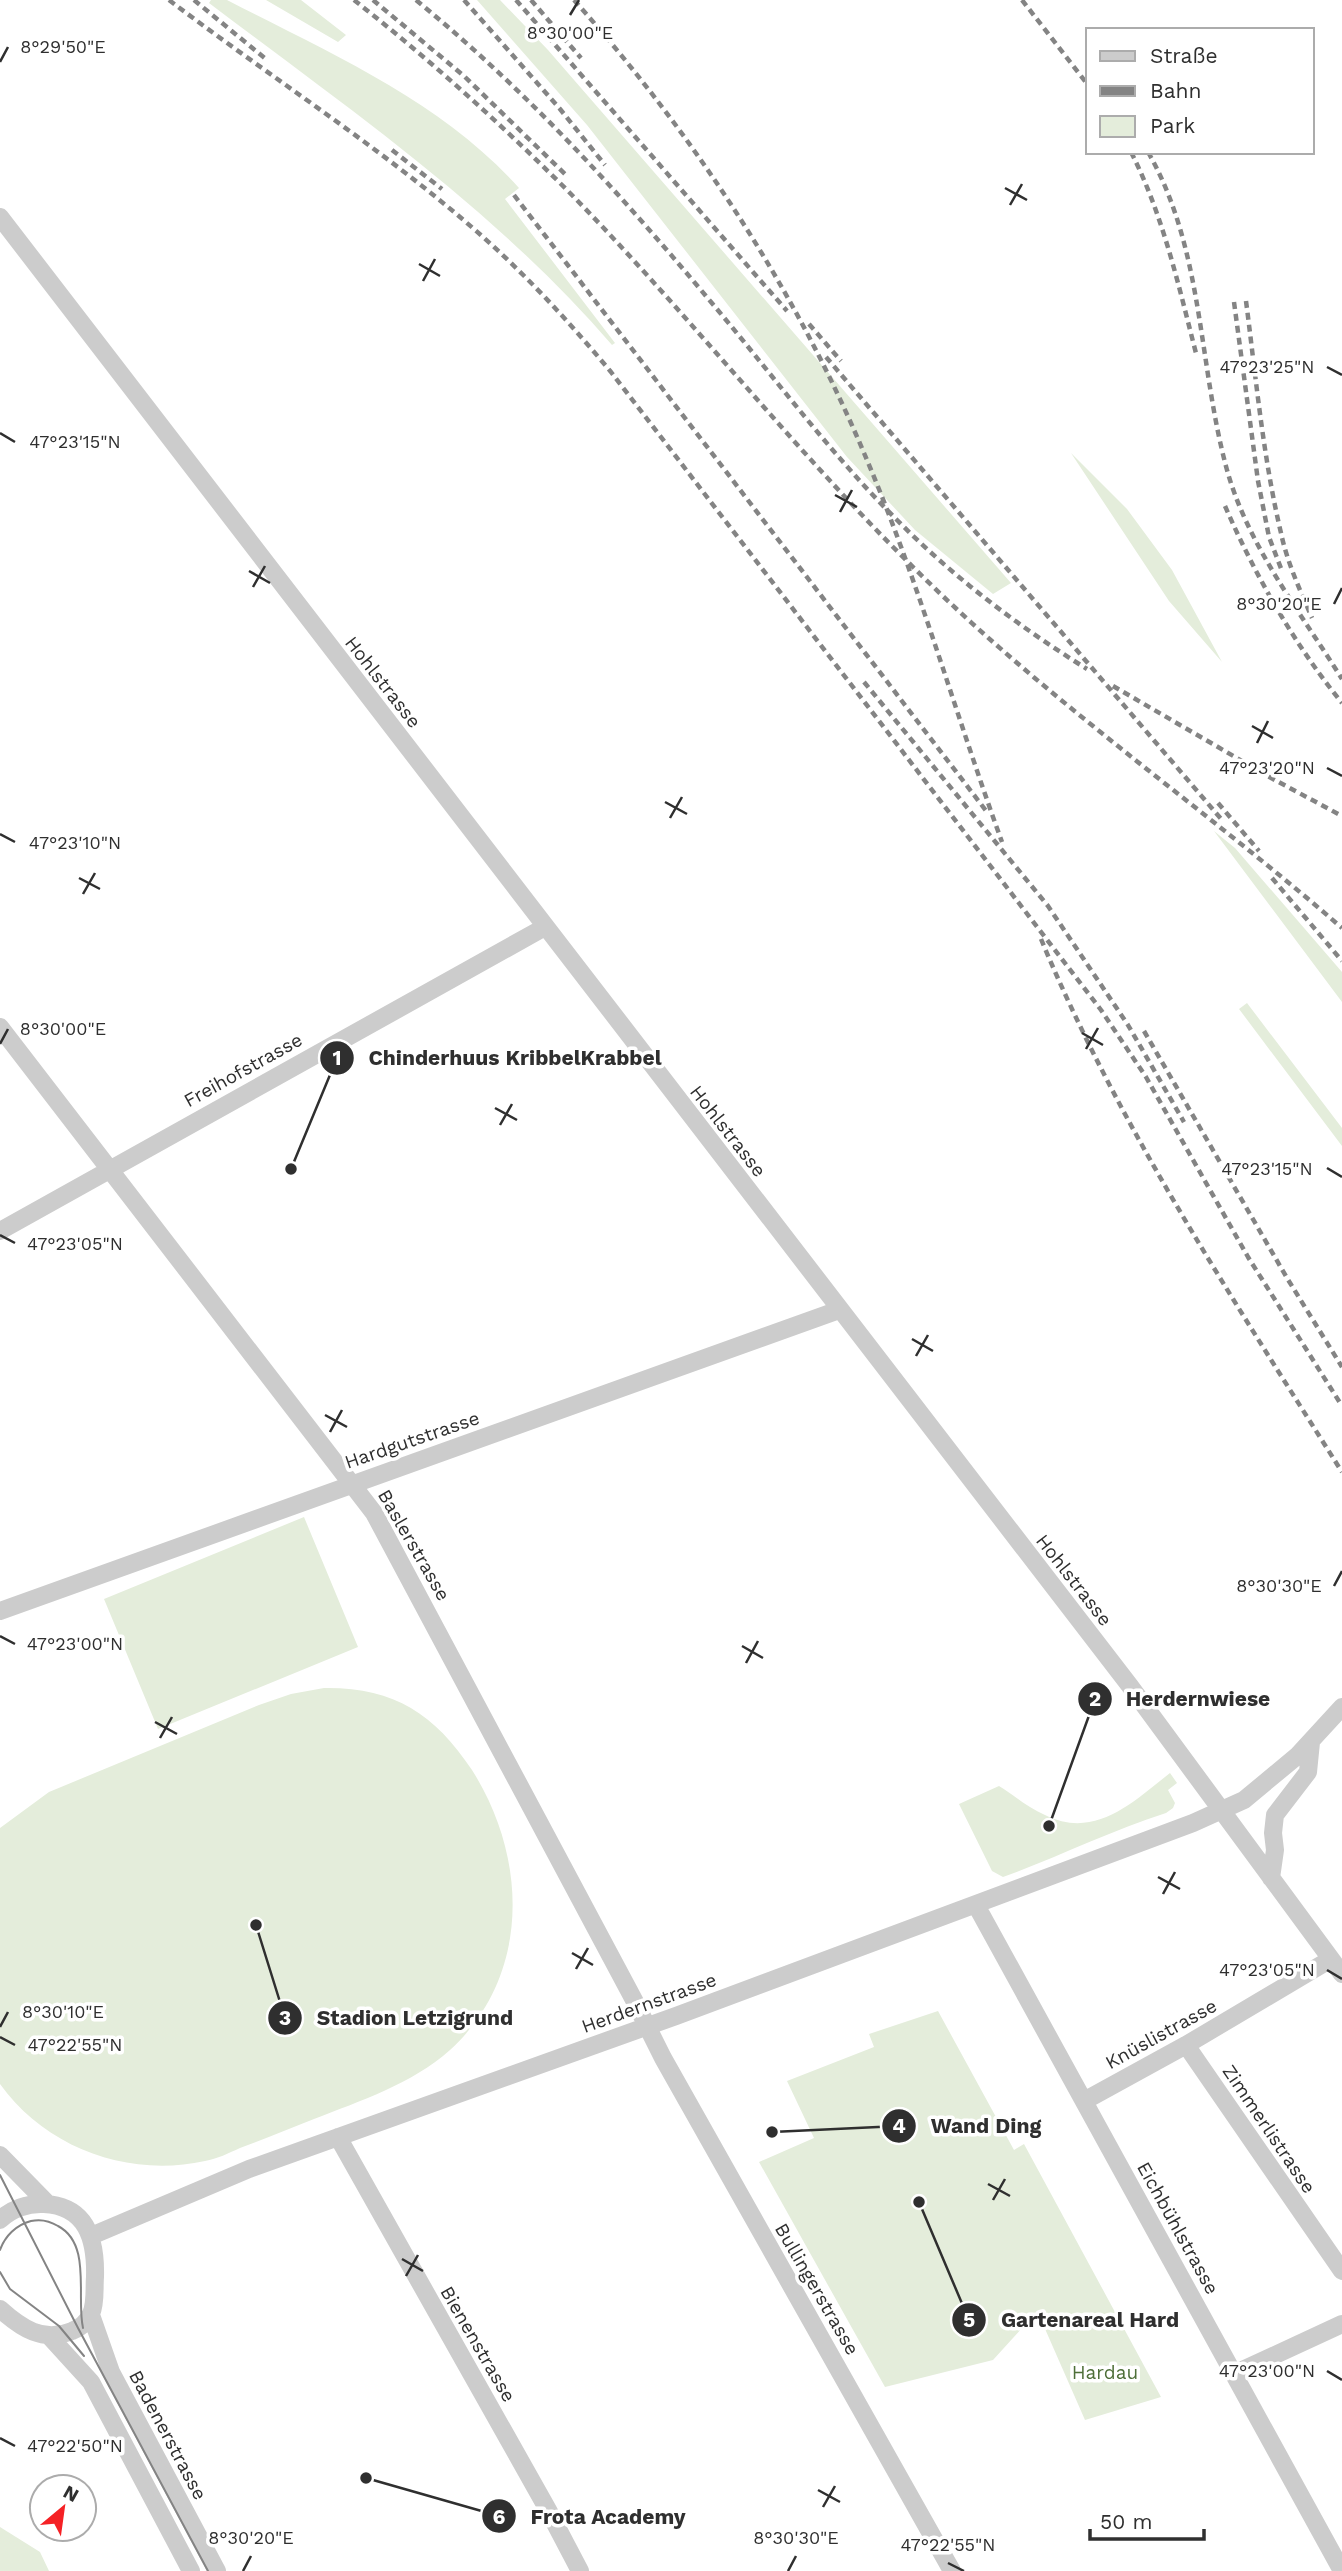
<svg xmlns="http://www.w3.org/2000/svg" width="1342" height="2571" viewBox="0 0 1342 2571" font-family="'Work Sans',sans-serif">
  <rect width="100%" height="100%" fill="#fff"/>
  <path fill="#e4eddb" d="M 211,0 L 227,0 C 329,53 440,100 519,188 L 505,199 L 615,343 L 612,345 C 496,210 350,110 209,3 Z
    M 266,0 L 301,0 L 346,35 L 338,42 Z
    M 477,0 L 500,0 L 548,50 L 1011,583 L 993,594 L 915,530 L 847,457 L 587,125 Z
    M 1071,453 L 1127,509 L 1172,570 L 1222,662 L 1169,601 Z
    M 1214,831 L 1235,848 L 1342,972 L 1342,1002 Z
    M 1247,1003 L 1342,1128 L 1342,1146 L 1239,1009 Z
    M 304,1517 L 358,1647 L 158,1729 L 104,1599 Z
    M 324,1688 C 393,1687 434,1713 472,1770 C 528,1858 531,1976 450,2050 C 412,2084 360,2101 314,2119 C 289,2129 264,2139 240,2148 C 229,2153 217,2159 205,2161 C 128,2178 46,2148 0,2084 L 0,1828 L 49,1792 L 259,1705 L 291,1694 Z
    M 1170,1773 L 1177,1783 L 1168,1790 L 1175,1803 L 1173,1808 L 1166,1813 C 1110,1831 1058,1857 1003,1877 L 992,1871 L 959,1804 L 999,1786 C 1014,1795 1028,1808 1045,1815 C 1095,1840 1133,1802 1170,1773 Z
    M 938,2011 L 1014,2150 L 1024,2144 L 1161,2397 L 1085,2420 L 1042,2322 L 1033,2316 L 993,2360 L 885,2387 L 759,2162 L 814,2138 L 787,2081 L 874,2047 L 869,2034 Z
    M 0,2527 L 40,2552 L 49,2571 L 0,2571 Z"/>
  <g fill="none" stroke-linecap="round" stroke-linejoin="round">
    <path stroke="#ccc" stroke-width="18" d="M 0,217 L 1130,1686 L 1342,1974
      M 0,1027 L 374,1513 L 634,2000 L 663,2058 L 952,2571
      M 0,1231 L 545,927
      M 0,1611 L 839,1310
      M 1271,1878 L 1275,1850 L 1273,1833 L 1275,1815 L 1308,1772 L 1311,1742
      M 976,1905 L 1342,2571
      M 1186,2045 L 1342,2271
      M 1084,2101 L 1186,2045 L 1331,1959
      M 338,2137 L 548,2510 L 580,2571
      M 0,2155 L 48,2204
      M 0,2220 C 11,2209 28,2203 44,2204 C 87,2206 96,2240 95,2277 C 94,2288 96,2303 91,2314 C 87,2322 80,2328 72,2331 C 43,2343 21,2328 0,2309
      M 91,2236 L 249,2169 L 676,2016 L 1193,1823 L 1244,1800 L 1297,1756 L 1342,1707
      M 91,2315 L 111,2372 L 217,2571
      M 50,2337 L 91,2382 L 191,2571
      M 1234,2374 L 1342,2324"/>
    <path stroke="#848484" stroke-width="2" d="M 0,2175 L 78,2328 L 208,2571
      M 0,2250 C 5,2236 16,2225 31,2221 C 40,2219 50,2221 58,2226 C 92,2244 76,2297 83,2328
      M 0,2272 L 10,2289 L 59,2326 L 84,2356"/>
    <path stroke="#848484" stroke-width="4.5" stroke-dasharray="7 5" stroke-linecap="butt" d="M 169,0 C 273,79 385,150 483,237 C 529,278 571,324 611,372 L 1101,1010 L 1146,1077 L 1248,1257 L 1342,1406
      M 194,0 L 267,60
      M 354,0 C 429,59 500,123 568,191 C 687,312 792,448 914,568 C 1046,700 1202,806 1342,928
      M 373,0 L 464,76 L 567,176
      M 416,0 C 528,92 618,191 711,302 C 772,374 829,452 896,519 C 953,577 1018,626 1087,669
      M 464,0 L 560,109 L 605,165
      M 516,0 L 787,311
      M 531,0 L 581,58
      M 574,0 C 694,135 794,287 864,453 C 918,579 955,713 1002,842
      M 1022,0 L 1088,85
      M 392,150 L 442,189
      M 1131,152 C 1164,217 1179,288 1197,357
      M 1148,152 C 1204,250 1198,364 1227,470 C 1248,546 1301,613 1342,679
      M 514,195 L 987,812
      M 1246,301 C 1256,378 1263,457 1281,533 C 1287,562 1300,590 1312,618
      M 1234,302 L 1258,481 L 1269,537 L 1282,571
      M 809,324 L 841,361
      M 826,357 L 1222,820
      M 1225,506 C 1255,575 1294,644 1342,703
      M 864,682 L 1048,906 L 1128,1025 L 1184,1122
      M 1113,686 L 1273,779 L 1342,816
      M 1218,803 L 1259,851
      M 1272,878 L 1342,961
      M 1041,939 C 1120,1129 1233,1299 1342,1472
      M 1144,1031 L 1287,1278 L 1342,1367"/>
  </g>
  <path fill="none" stroke="#2f2f2f" stroke-width="2.5" d="M 570,15 L 579,0M 0,62 L 8,47M 1005,188 L 1027,200M 1010,205 L 1022,184M 419,264 L 440,276M 423,281 L 435,259M 1327,367 L 1342,375M 0,433 L 15,442M 835,495 L 857,507M 840,512 L 852,490M 249,571 L 270,583M 253,587 L 265,566M 1334,604 L 1342,588M 1252,726 L 1273,738M 1257,743 L 1268,721M 1327,768 L 1342,776M 665,802 L 687,814M 670,818 L 682,797M 0,834 L 15,842M 79,878 L 100,889M 83,894 L 95,873M 1082,1033 L 1103,1045M 0,1044 L 8,1029M 1086,1049 L 1098,1028M 495,1108 L 517,1120M 500,1125 L 512,1104M 1327,1168 L 1342,1177M 0,1235 L 15,1243M 912,1339 L 933,1351M 916,1356 L 928,1335M 325,1415 L 347,1427M 330,1432 L 342,1410M 1334,1586 L 1342,1571M 0,1636 L 15,1644M 742,1646 L 763,1658M 746,1663 L 758,1641M 155,1722 L 177,1734M 160,1738 L 172,1717M 1158,1877 L 1180,1889M 1163,1894 L 1175,1872M 572,1953 L 593,1965M 576,1969 L 588,1948M 1327,1970 L 1342,1979M 0,2027 L 8,2012M 0,2037 L 15,2045M 988,2184 L 1010,2196M 993,2200 L 1005,2179M 402,2259 L 423,2271M 406,2276 L 418,2255M 1327,2371 L 1342,2380M 0,2438 L 15,2446M 818,2490 L 840,2502M 823,2507 L 835,2486M 948,2563 L 964,2571M 243,2571 L 251,2556M 788,2571 L 796,2556"/>
  <g text-anchor="middle" dominant-baseline="central" stroke-width="7" stroke-linejoin="round" paint-order="stroke">
    <g font-size="19" fill="#2f2f2f" stroke="#fff">
      <text transform="translate(383 682) rotate(52)">Hohlstrasse</text>
      <text transform="translate(243 1070) rotate(-29)">Freihofstrasse</text>
      <text transform="translate(728 1131) rotate(52)">Hohlstrasse</text>
      <text transform="translate(412 1440) rotate(-19)">Hardgutstrasse</text>
      <text transform="translate(414 1545) rotate(60)">Baslerstrasse</text>
      <text transform="translate(1074 1580) rotate(52)">Hohlstrasse</text>
      <text transform="translate(649 2003) rotate(-20)">Herdernstrasse</text>
      <text transform="translate(1161 2034) rotate(-29)">Knüslistrasse</text>
      <text transform="translate(1269 2129) rotate(56)">Zimmerlistrasse</text>
      <text transform="translate(1178 2228) rotate(61)">Eichbühlstrasse</text>
      <text transform="translate(817 2289) rotate(60)">Bullingerstrasse</text>
      <text transform="translate(478 2344) rotate(60)">Bienenstrasse</text>
      <text transform="translate(168 2435) rotate(62)">Badenerstrasse</text>
    </g>
    <g font-size="19" fill="#4e6f38" stroke="#fff">
      <text x="1105" y="2372">Hardau</text>
    </g>
  </g>
  <g font-size="18" text-anchor="middle" fill="#2f2f2f" stroke="#fff" stroke-width="7" stroke-linejoin="round" paint-order="stroke">
    <text x="570" y="39">8°30'00"E</text>
    <text x="63" y="53">8°29'50"E</text>
    <text x="1267" y="373">47°23'25"N</text>
    <text x="75" y="448">47°23'15"N</text>
    <text x="1279" y="610">8°30'20"E</text>
    <text x="1267" y="774">47°23'20"N</text>
    <text x="75" y="849">47°23'10"N</text>
    <text x="63" y="1035">8°30'00"E</text>
    <text x="1267" y="1175">47°23'15"N</text>
    <text x="75" y="1250">47°23'05"N</text>
    <text x="1279" y="1592">8°30'30"E</text>
    <text x="75" y="1650">47°23'00"N</text>
    <text x="1267" y="1976">47°23'05"N</text>
    <text x="63" y="2018">8°30'10"E</text>
    <text x="75" y="2051">47°22'55"N</text>
    <text x="1267" y="2377">47°23'00"N</text>
    <text x="75" y="2452">47°22'50"N</text>
    <text x="251" y="2544">8°30'20"E</text>
    <text x="796" y="2544">8°30'30"E</text>
    <text x="948" y="2551">47°22'55"N</text>
  </g>
  <path fill="none" stroke="#2f2f2f" stroke-width="2.5" d="M291 1169L337 1058M1049 1826L1095 1699M256 1925L285 2018M772 2132L899 2126M919 2202L969 2320M366 2478L499 2516"/>
  <g fill="#2f2f2f" stroke="#fff" stroke-width="2.5">
    <circle cx="291" cy="1169" r="7"/>
    <circle cx="1049" cy="1826" r="7"/>
    <circle cx="256" cy="1925" r="7"/>
    <circle cx="772" cy="2132" r="7"/>
    <circle cx="919" cy="2202" r="7"/>
    <circle cx="366" cy="2478" r="7"/>
    <circle cx="337" cy="1058" r="18"/>
    <circle cx="1095" cy="1699" r="18"/>
    <circle cx="285" cy="2018" r="18"/>
    <circle cx="899" cy="2126" r="18"/>
    <circle cx="969" cy="2320" r="18"/>
    <circle cx="499" cy="2516" r="18"/>
  </g>
  <g font-size="21" text-anchor="middle" font-weight="bold" fill="#fff">
    <text x="337" y="1065">1</text>
    <text x="1095" y="1706">2</text>
    <text x="285" y="2025">3</text>
    <text x="899" y="2133">4</text>
    <text x="969" y="2327">5</text>
    <text x="499" y="2524">6</text>
  </g>
  <g font-size="21" text-anchor="middle" font-weight="bold" fill="#2f2f2f" stroke="#fff" stroke-width="7" stroke-linejoin="round" paint-order="stroke">
    <text x="515" y="1065">Chinderhuus KribbelKrabbel</text>
    <text x="1198" y="1706">Herdernwiese</text>
    <text x="415" y="2025">Stadion Letzigrund</text>
    <text x="986" y="2133">Wand Ding</text>
    <text x="1090" y="2327">Gartenareal Hard</text>
    <text x="608" y="2524">Frota Academy</text>
  </g>
  <rect x="1086" y="28" width="228" height="126" fill="#ffffff" stroke="#acacac" stroke-width="2"/>
  <rect x="1100" y="51" width="35" height="10" fill="#cccccc" stroke="#acacac" stroke-width="2"/>
  <text x="1150" y="63" font-size="21" fill="#2f2f2f">Straße</text>
  <rect x="1100" y="86" width="35" height="10" fill="#848484" stroke="#acacac" stroke-width="2"/>
  <text x="1150" y="98" font-size="21" fill="#2f2f2f">Bahn</text>
  <rect x="1100" y="116" width="35" height="21" fill="#e4eddb" stroke="#acacac" stroke-width="2"/>
  <text x="1150" y="133" font-size="21" fill="#2f2f2f">Park</text>
  <g transform="translate(63 2508) rotate(29)"><circle r="33" fill="#ffffff" stroke="#acacac" stroke-width="2"/>
  <path d="M0-5L12 26L0 18L-12 26Z" fill="#f52125"/>
  <text y="-10" font-size="19" font-weight="bold" text-anchor="middle" fill="#2f2f2f">N</text>
  </g>
  <path d="M1090 2529v10h114v-10" fill="none" stroke="#2f2f2f" stroke-width="3.5"/>
  <text x="1100" y="2529" font-size="21" fill="#2f2f2f" stroke="#ffffff" stroke-width="5" paint-order="stroke">50 m</text>
</svg>
